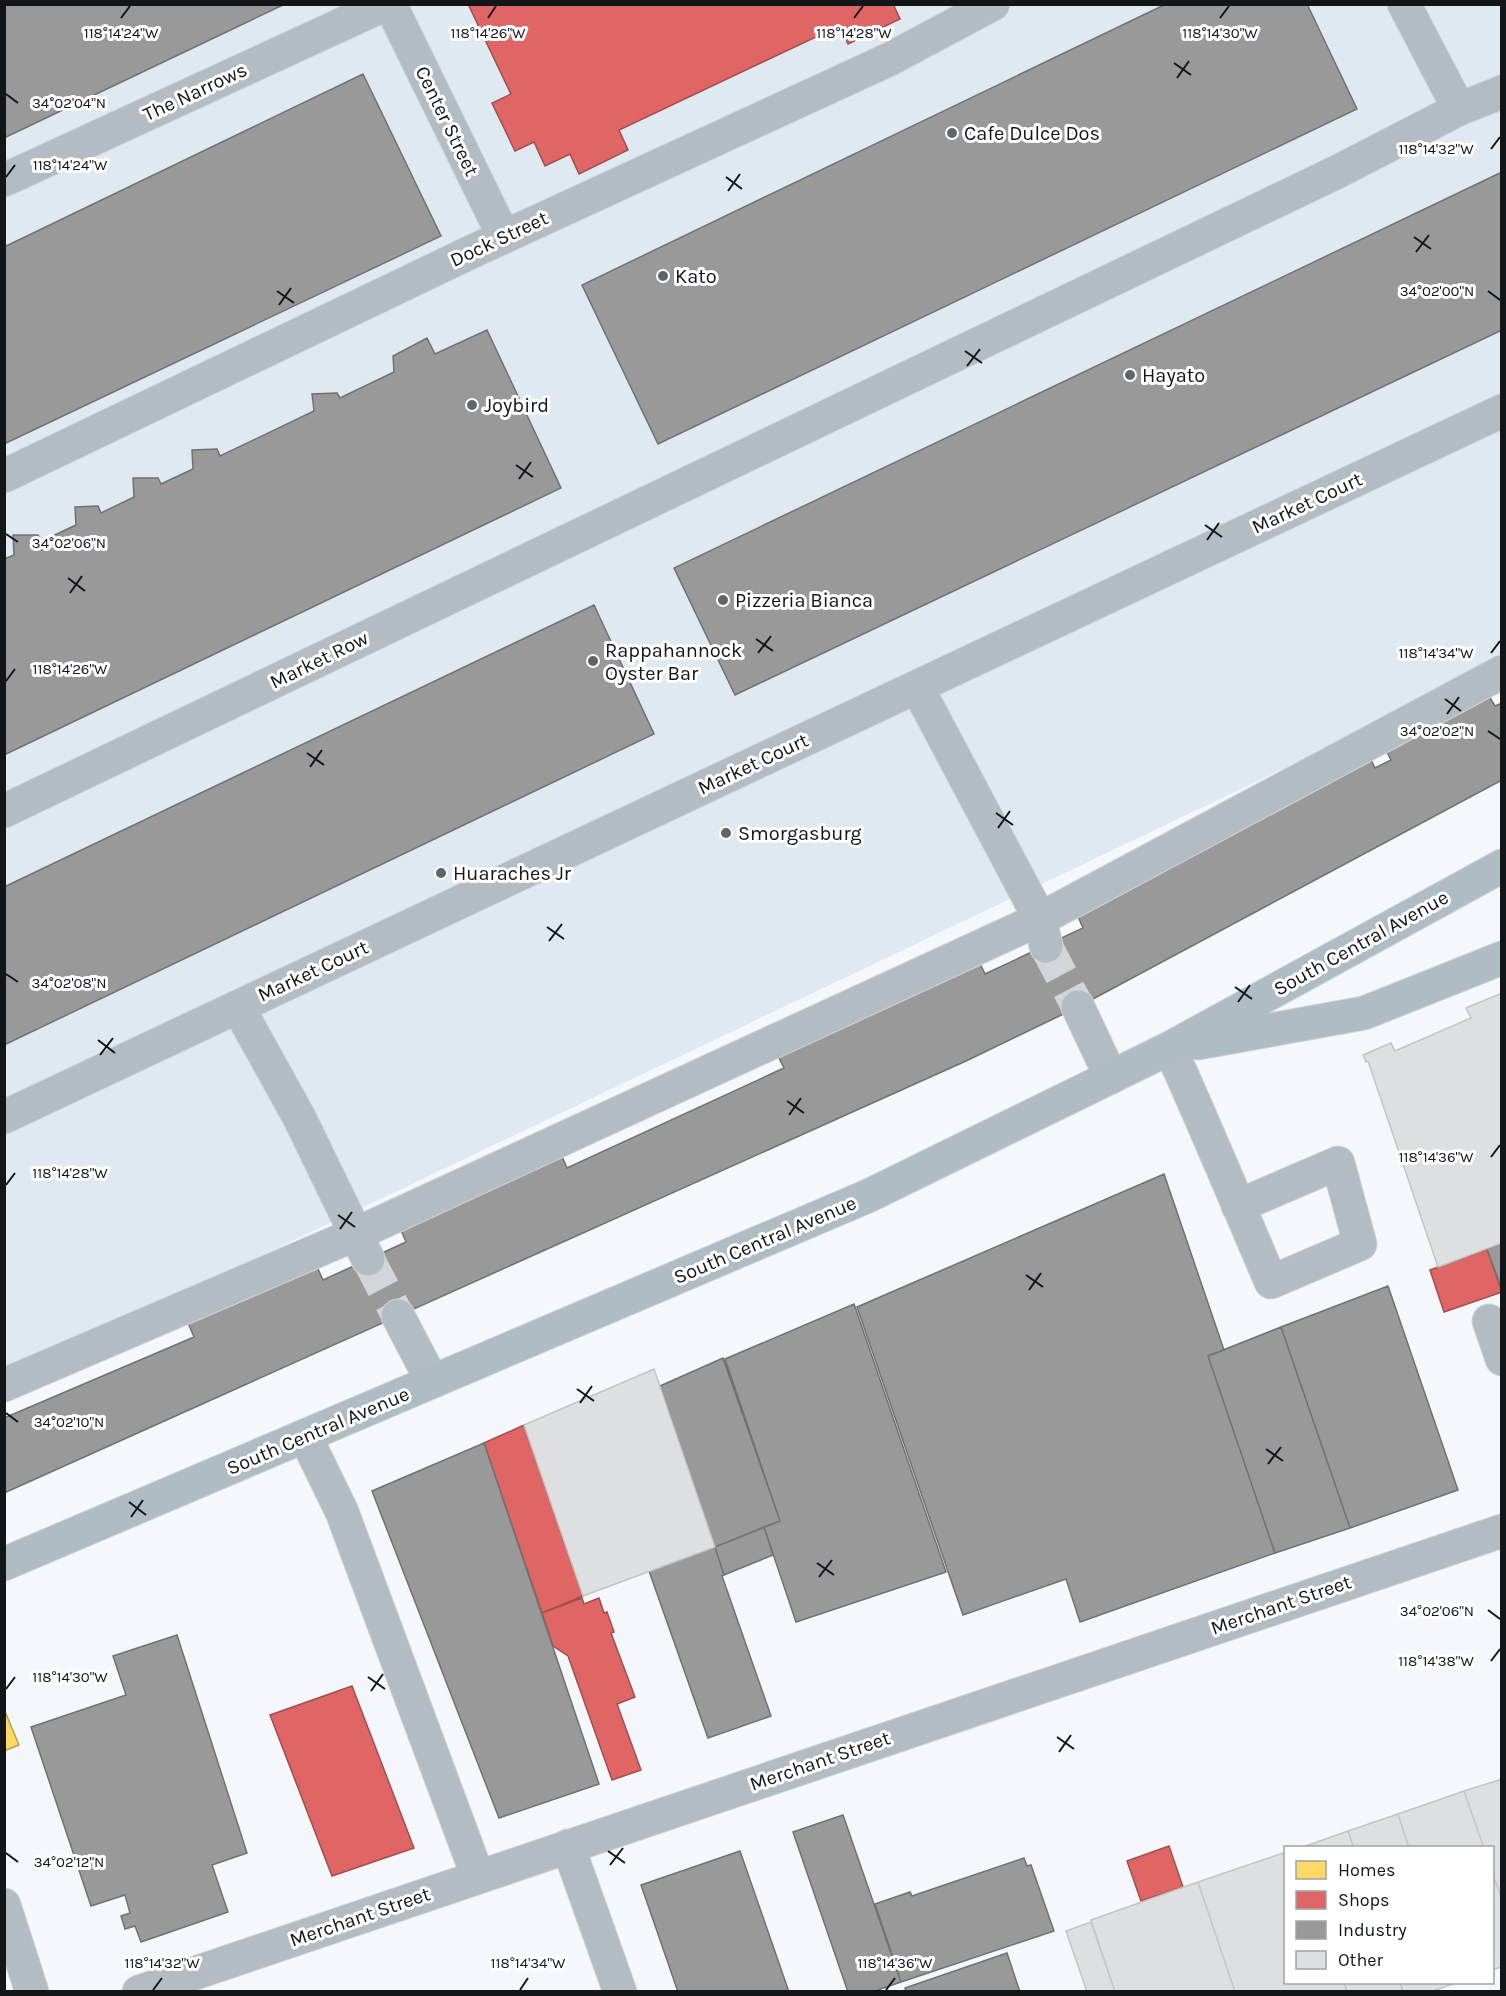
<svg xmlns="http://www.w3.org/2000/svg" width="1506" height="1996" viewBox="0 0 1506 1996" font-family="Karla,sans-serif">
  <rect width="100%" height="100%" fill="#f4f8fc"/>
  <path fill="#dee9f1" d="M 5,5 L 1501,5 L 1501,665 L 5,1378 Z"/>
  <path fill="#ffd966" stroke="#b89e4f" stroke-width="1.5" d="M 4,1709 L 19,1745 L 4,1751 Z"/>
  <path fill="#e06666" stroke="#a24e4f" stroke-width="1.5" d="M 468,4 L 893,4 L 900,19 L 848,44 L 839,26 L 619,130 L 628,150 L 579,174 L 570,154 L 545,166 L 534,142 L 515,151 L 492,103 L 511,94 Z
    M 1487,1249 L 1502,1292 L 1444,1312 L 1430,1270 Z
    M 524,1425 L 583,1596 L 542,1613 L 484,1443 Z
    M 582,1598 L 584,1604 L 599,1598 L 604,1613 L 607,1612 L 614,1632 L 611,1633 L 635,1697 L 617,1704 L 641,1770 L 612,1780 L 568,1656 L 553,1646 L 542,1613 Z
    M 352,1686 L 414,1848 L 332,1876 L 270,1715 Z
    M 1169,1846 L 1183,1887 L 1141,1901 L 1127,1861 Z"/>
  <path fill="#999" stroke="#707272" stroke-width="1.5" d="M 4,4 L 285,4 L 4,138 Z
    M 1166,4 L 1307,4 L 1357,109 L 658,444 L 582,285 Z
    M 363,74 L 441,236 L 4,444 L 4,247 Z
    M 1502,172 L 1502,330 L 735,695 L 674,568 Z
    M 487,330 L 561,488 L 4,755 L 4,559 L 14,555 L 13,535 L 38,535 L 42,541 L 76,525 L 75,507 L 98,506 L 101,513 L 134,497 L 133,478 L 158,478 L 161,484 L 193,469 L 192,450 L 217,449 L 220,456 L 314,411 L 312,394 L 337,393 L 340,398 L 394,372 L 393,356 L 427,338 L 435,354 Z
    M 594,605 L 654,734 L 4,1045 L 4,887 Z
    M 1487,693 L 1495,706 L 1502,703 L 1502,780 L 1078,1007 L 966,1061 L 4,1493 L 4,1418 L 194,1337 L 188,1323 L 317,1267 L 323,1280 L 406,1242 L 400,1228 L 561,1154 L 567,1168 L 784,1068 L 776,1052 L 978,959 L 985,974 L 1083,928 L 1076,912 L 1369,756 L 1375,768 L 1391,760 L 1385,748 Z
    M 1164,1174 L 1224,1350 L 1208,1356 L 1275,1553 L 1080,1622 L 1066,1579 L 963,1615 L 857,1307 Z
    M 1502,1243 L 1502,1290 L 1487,1249 Z
    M 1388,1286 L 1458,1490 L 1350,1528 L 1281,1327 Z
    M 854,1304 L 946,1572 L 796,1622 L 764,1527 L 780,1521 L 725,1359 Z
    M 1281,1327 L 1350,1528 L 1275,1553 L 1208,1356 Z
    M 723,1358 L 780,1521 L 715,1547 L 660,1386 Z
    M 484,1443 L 599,1784 L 499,1818 L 372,1491 Z
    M 764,1527 L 773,1555 L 724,1575 L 715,1547 Z
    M 715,1547 L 724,1575 L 722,1576 L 771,1716 L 708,1738 L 649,1571 Z
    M 177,1635 L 247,1853 L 212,1865 L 228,1912 L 141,1942 L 135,1926 L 125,1929 L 121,1916 L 130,1913 L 125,1895 L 91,1906 L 31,1727 L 126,1695 L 113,1656 Z
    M 843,1815 L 901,1982 L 872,1992 L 848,1992 L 793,1832 Z
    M 740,1851 L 789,1992 L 678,1992 L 641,1885 Z
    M 1024,1858 L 1027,1866 L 1031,1865 L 1054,1931 L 901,1982 L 875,1904 L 910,1892 L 912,1896 Z
    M 1007,1953 L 1020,1992 L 906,1992 L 905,1988 Z"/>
  <path fill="#dedfe1" stroke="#c4c4c7" stroke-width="1.5" d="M 1502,993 L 1502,1243 L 1438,1267 L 1368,1061 L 1366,1062 L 1363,1055 L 1391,1043 L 1395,1051 L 1471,1018 L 1466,1008 Z
    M 654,1369 L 715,1547 L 583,1596 L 524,1425 Z
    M 1502,1779 L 1502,1899 L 1492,1873 L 1492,1848 L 1484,1848 L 1464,1791 Z
    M 1464,1791 L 1484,1848 L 1409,1848 L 1398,1814 Z
    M 1398,1814 L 1409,1848 L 1354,1848 L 1348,1831 Z
    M 1348,1831 L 1354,1848 L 1300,1848 Z
    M 1286,1852 L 1286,1982 L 1344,1982 L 1347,1992 L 1235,1992 L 1198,1882 Z
    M 1492,1873 L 1502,1899 L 1502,1967 L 1492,1970 Z
    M 1198,1882 L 1235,1992 L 1115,1992 L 1091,1920 Z
    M 1091,1922 L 1115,1992 L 1087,1992 L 1066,1931 Z
    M 1344,1982 L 1400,1982 L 1403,1992 L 1347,1992 Z
    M 1400,1982 L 1456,1982 L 1456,1983 L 1430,1992 L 1403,1992 Z"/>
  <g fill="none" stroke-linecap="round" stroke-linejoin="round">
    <path stroke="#d2d6da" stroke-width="33" stroke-dasharray="33 16" stroke-linecap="butt" d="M 1046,946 L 1078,1007
      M 368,1259 L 398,1316"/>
    <g stroke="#d1d4d7" stroke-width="35">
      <path id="minor" d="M 390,4 L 504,237
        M 1459,109 L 1502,92
        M 4,180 L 386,4
        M 4,476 L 469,253 L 890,59 L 993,4
        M 917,687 L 1040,919 L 1046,946
        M 4,811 L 1337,172 L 1459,109 L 1404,4
        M 238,1007 L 299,1117 L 368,1259
        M 1078,1007 L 1111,1077
        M 1170,1048 C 1205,1126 1238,1204 1271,1282 L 1360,1244 L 1338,1163 L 1238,1206
        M 4,1117 L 1502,411
        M 398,1316 L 432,1381
        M 1489,1321 L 1502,1359
        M 4,1385 L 356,1234 L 1040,919 L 1502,672
        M 305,1436 L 342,1512 L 478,1877
        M 568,1846 L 620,1992
        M 4,1905 L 32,1992
        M 139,1992 L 1502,1531"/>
    </g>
    <g stroke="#d1d4d7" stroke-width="35">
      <path id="major" d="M 1198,1043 L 1364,1013 L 1502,958
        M 4,1564 L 868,1196 L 1170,1048 L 1502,866"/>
    </g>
    <use href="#minor" stroke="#b2bcc2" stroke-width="33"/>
    <use href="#major" stroke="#b0bcc4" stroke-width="33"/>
  </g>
  <path fill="none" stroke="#121618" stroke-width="2" d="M 121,18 L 130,6M 488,18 L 496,6M 854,18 L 863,6M 1220,18 L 1229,6M 1174,63 L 1191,75M 1177,78 L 1189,61M 6,94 L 18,103M 1491,149 L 1500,137M 6,177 L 15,165M 726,177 L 742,189M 728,191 L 740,174M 1414,237 L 1431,249M 1416,252 L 1429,235M 277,291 L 294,303M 1488,291 L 1500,300M 279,305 L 291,288M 965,351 L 982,363M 967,366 L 980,349M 516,465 L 533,477M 519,479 L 531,462M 1205,525 L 1222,537M 6,534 L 18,542M 1207,540 L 1219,523M 68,578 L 85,591M 70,593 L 82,576M 756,639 L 773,651M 758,653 L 771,636M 1491,653 L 1500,641M 6,681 L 15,669M 1445,699 L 1461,711M 1447,714 L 1459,697M 1488,731 L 1500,739M 307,753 L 324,765M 310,767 L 322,750M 996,813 L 1013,825M 998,828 L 1010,811M 547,927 L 564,939M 549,941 L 562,924M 6,974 L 18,982M 1235,987 L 1252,999M 1238,1002 L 1250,985M 98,1040 L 115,1053M 100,1055 L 113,1038M 787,1101 L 804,1113M 789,1115 L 801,1098M 1491,1157 L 1500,1145M 6,1185 L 15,1173M 338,1215 L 355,1227M 340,1229 L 352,1212M 1026,1275 L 1043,1287M 1029,1290 L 1041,1273M 577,1389 L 594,1401M 580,1403 L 592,1386M 6,1413 L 18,1422M 1266,1449 L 1283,1461M 1268,1464 L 1281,1447M 129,1502 L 146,1515M 131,1517 L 143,1500M 817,1563 L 834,1575M 819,1577 L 832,1560M 1488,1610 L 1500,1619M 1491,1661 L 1500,1649M 368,1677 L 385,1689M 6,1689 L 15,1677M 371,1691 L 383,1674M 1057,1737 L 1074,1749M 1059,1752 L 1071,1735M 608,1851 L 625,1863M 6,1853 L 18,1862M 610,1865 L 623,1848M 153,1990 L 162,1978M 520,1990 L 528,1978M 886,1990 L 895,1978"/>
  <g fill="#616568" stroke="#fff" stroke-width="2">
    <circle cx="952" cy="133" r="6"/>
    <circle cx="663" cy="276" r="6"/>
    <circle cx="1130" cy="375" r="6"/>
    <circle cx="472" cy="405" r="6"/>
    <circle cx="723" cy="600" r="6"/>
    <circle cx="593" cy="661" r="6"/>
    <circle cx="726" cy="833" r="6"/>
    <circle cx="441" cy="873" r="6"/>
  </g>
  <g text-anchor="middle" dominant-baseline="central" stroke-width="6" stroke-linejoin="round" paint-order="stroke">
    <g font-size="20" fill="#121618" stroke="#fff">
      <text transform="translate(195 92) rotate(-25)">The Narrows</text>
      <text transform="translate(447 121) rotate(64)">Center Street</text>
      <text transform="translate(499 239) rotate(-25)">Dock Street</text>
      <text transform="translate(1307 503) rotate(-25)">Market Court</text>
      <text transform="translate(319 660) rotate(-26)">Market Row</text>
      <text transform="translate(753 764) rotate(-25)">Market Court</text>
      <text transform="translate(1361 943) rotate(-29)">South Central Avenue</text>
      <text transform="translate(313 971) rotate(-25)">Market Court</text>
      <text transform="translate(765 1240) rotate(-23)">South Central Avenue</text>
      <text transform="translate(318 1431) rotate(-23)">South Central Avenue</text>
      <text transform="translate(1281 1605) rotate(-19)">Merchant Street</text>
      <text transform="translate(820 1761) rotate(-19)">Merchant Street</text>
      <text transform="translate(360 1917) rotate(-19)">Merchant Street</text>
    </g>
    <g font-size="20" fill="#121618" stroke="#fff" text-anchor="start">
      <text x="964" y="133">Cafe Dulce Dos</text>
      <text x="675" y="276">Kato</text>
      <text x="1142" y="375">Hayato</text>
      <text x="484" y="405">Joybird</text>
      <text x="735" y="600">Pizzeria Bianca</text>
      <text x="605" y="650">Rappahannock<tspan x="605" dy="23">Oyster Bar</tspan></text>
      <text x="738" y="833">Smorgasburg</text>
      <text x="453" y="873">Huaraches Jr</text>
    </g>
  </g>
  <g font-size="15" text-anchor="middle" fill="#121618" stroke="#fff" stroke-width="6" stroke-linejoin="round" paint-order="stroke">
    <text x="121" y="38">118°14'24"W</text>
    <text x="854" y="38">118°14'28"W</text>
    <text x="1220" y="38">118°14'30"W</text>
    <text x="488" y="38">118°14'26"W</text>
    <text x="69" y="108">34°02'04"N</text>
    <text x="1436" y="154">118°14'32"W</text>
    <text x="70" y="170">118°14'24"W</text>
    <text x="1437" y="296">34°02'00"N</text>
    <text x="69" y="548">34°02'06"N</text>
    <text x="1436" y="658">118°14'34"W</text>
    <text x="70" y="674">118°14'26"W</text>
    <text x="1437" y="736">34°02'02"N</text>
    <text x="69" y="988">34°02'08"N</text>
    <text x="1436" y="1162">118°14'36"W</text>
    <text x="70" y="1178">118°14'28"W</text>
    <text x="69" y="1427">34°02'10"N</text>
    <text x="1437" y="1616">34°02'06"N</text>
    <text x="1436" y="1666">118°14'38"W</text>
    <text x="70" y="1682">118°14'30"W</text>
    <text x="69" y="1867">34°02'12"N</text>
    <text x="162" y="1968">118°14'32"W</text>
    <text x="528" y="1968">118°14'34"W</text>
    <text x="895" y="1968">118°14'36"W</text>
  </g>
  <rect width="1506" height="1996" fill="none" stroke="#121618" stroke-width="12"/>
  <rect x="1284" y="1846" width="210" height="138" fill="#ffffff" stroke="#a0a2a3" stroke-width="1.5"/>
  <rect x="1296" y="1861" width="30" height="18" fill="#ffd966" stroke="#a0a2a3" stroke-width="1.5"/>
  <text x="1338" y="1876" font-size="18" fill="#121618">Homes</text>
  <rect x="1296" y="1891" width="30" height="18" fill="#e06666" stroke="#a0a2a3" stroke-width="1.5"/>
  <text x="1338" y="1906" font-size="18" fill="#121618">Shops</text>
  <rect x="1296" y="1921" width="30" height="18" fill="#999999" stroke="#a0a2a3" stroke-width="1.5"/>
  <text x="1338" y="1936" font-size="18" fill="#121618">Industry</text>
  <rect x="1296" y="1951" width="30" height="18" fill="#dedfe1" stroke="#a0a2a3" stroke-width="1.5"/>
  <text x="1338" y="1966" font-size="18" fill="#121618">Other</text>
</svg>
